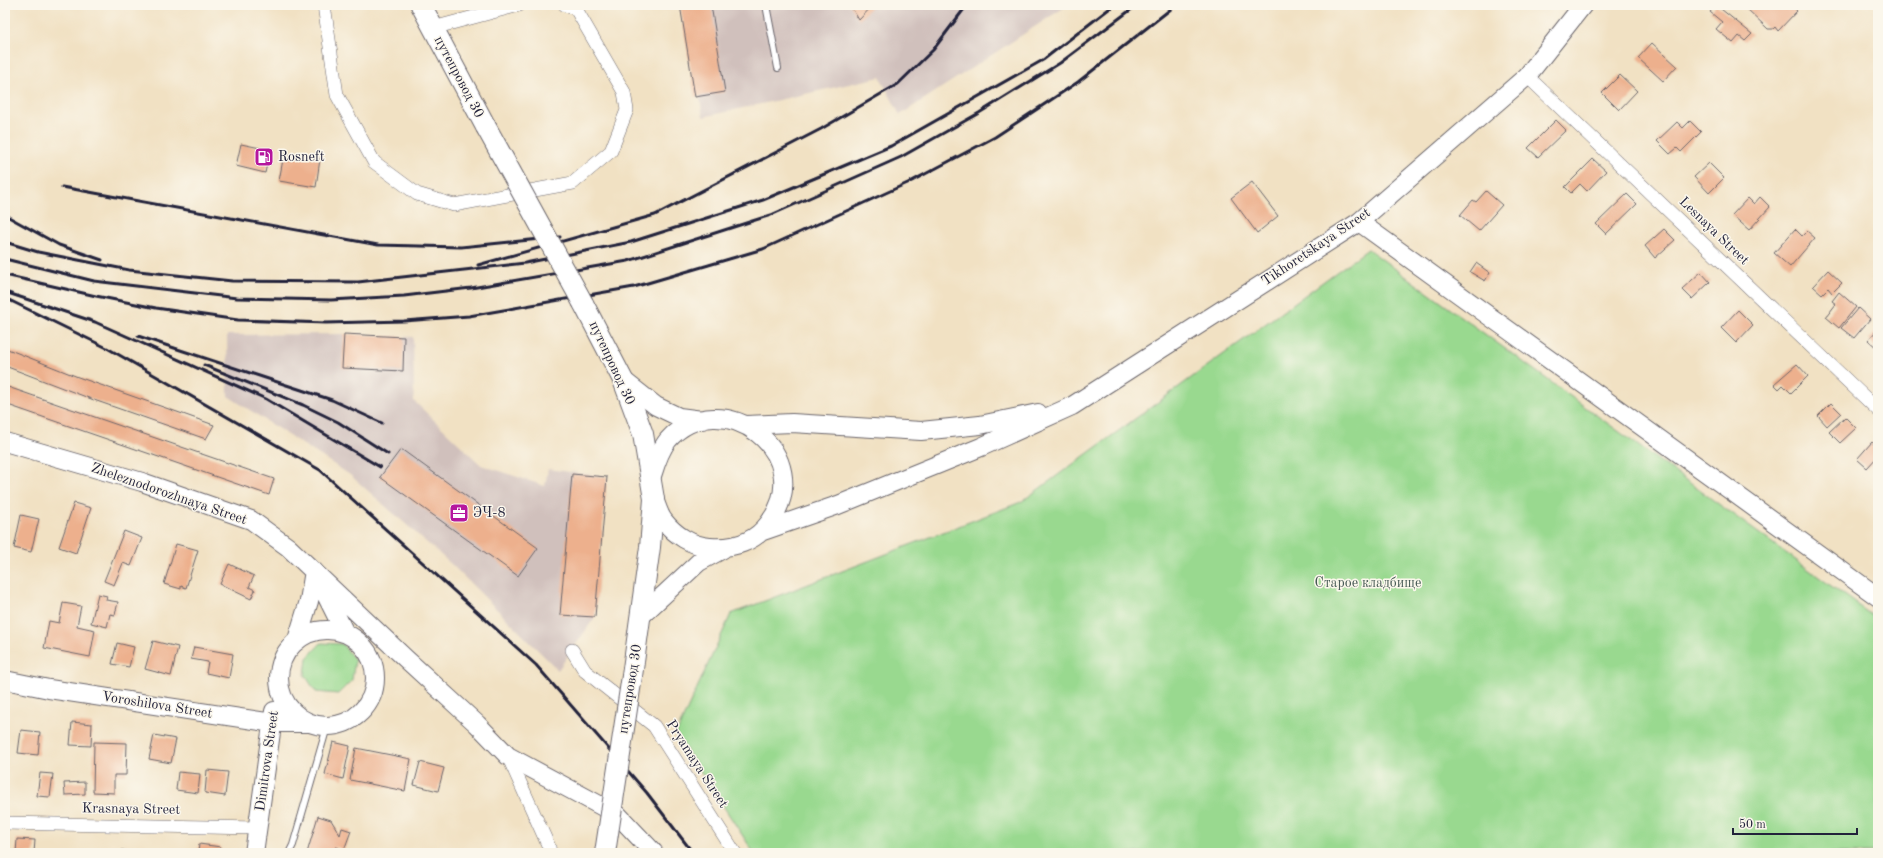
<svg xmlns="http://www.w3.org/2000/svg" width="1883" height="858" viewBox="0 0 1883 858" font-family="'Old Standard TT',serif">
  <rect width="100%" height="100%" fill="#fbf7ec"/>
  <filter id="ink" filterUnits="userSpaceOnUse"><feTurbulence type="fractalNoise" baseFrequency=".025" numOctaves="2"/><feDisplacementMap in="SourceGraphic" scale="8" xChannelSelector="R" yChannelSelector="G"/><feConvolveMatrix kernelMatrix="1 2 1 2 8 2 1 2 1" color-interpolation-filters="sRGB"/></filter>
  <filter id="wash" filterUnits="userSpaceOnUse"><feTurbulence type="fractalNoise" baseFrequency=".012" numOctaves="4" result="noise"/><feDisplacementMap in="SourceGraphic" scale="16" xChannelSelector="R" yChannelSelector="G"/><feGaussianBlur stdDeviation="0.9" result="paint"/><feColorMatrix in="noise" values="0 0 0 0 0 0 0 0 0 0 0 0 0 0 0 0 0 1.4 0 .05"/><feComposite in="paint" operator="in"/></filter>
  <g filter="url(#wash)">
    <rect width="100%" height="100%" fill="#f1e1c3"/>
    <path fill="#d0c0bc" d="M 684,5 L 1068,5 L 900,115 L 880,77 L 703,117 Z
      M 344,334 L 413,337 L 414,401 L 481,465 L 545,486 L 548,469 L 607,477 L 595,617 L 558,670 L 451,564 L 350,475 L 228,396 L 227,335 Z"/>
    <path fill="#99d98f" stroke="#5e7e65" d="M 1368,249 L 1878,620 L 1878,853 L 754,853 L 676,734 L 731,614 L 1021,502 Z
      M 321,643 L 342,644 L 355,660 L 352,680 L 338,694 L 316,692 L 305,675 L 307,658 Z"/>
    <g id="blocks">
      <path fill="#edb08d" d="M 680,5 L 711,5 L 725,92 L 695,97 Z
        M 850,5 L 873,5 L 859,20 Z
        M 1716,5 L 1752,34 L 1745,41 L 1739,36 L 1733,43 L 1716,29 L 1722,22 L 1710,12 Z
        M 1743,5 L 1791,5 L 1797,11 L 1778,31 L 1775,27 L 1773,29 L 1768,29 Z
        M 1652,43 L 1677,66 L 1663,81 L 1638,58 Z
        M 1620,75 L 1637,91 L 1619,110 L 1602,93 Z
        M 1556,120 L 1566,130 L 1538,157 L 1528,148 Z
        M 1690,121 L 1701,132 L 1681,152 L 1677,148 L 1670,154 L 1657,141 L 1677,122 L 1683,128 Z
        M 241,144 L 270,150 L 265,173 L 236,166 Z
        M 284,154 L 320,159 L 316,187 L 279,181 Z
        M 1593,159 L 1606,171 L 1587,191 L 1580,184 L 1571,193 L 1565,187 Z
        M 1709,163 L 1724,178 L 1709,193 L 1694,177 Z
        M 1252,182 L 1278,216 L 1257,233 L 1231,198 Z
        M 1486,191 L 1502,205 L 1479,231 L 1460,215 L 1473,200 L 1476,202 Z
        M 1627,194 L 1637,204 L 1606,234 L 1596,224 Z
        M 1760,197 L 1770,207 L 1749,230 L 1732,215 L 1748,198 L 1754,204 Z
        M 1664,229 L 1675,240 L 1655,258 L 1645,246 Z
        M 1795,229 L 1802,236 L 1807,231 L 1815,238 L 1790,267 L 1774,253 Z
        M 1476,263 L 1490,273 L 1485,281 L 1470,272 Z
        M 1828,270 L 1842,283 L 1832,293 L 1828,288 L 1822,294 L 1813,286 Z
        M 1701,272 L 1710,282 L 1692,299 L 1682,289 Z
        M 1839,292 L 1856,307 L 1839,328 L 1826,317 L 1836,304 L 1832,301 Z
        M 1858,308 L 1870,319 L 1854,338 L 1841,328 Z
        M 1738,310 L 1753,325 L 1736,343 L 1721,328 Z
        M 1878,329 L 1878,349 L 1868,340 Z
        M 344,334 L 404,337 L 403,371 L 342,368 Z
        M 5,348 L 78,377 L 214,425 L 206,439 L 94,400 L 5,366 Z
        M 1797,364 L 1808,376 L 1791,393 L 1783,385 L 1779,389 L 1774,384 Z
        M 5,386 L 274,479 L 269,495 L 5,404 Z
        M 1831,403 L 1841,413 L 1827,426 L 1818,416 Z
        M 1845,417 L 1856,428 L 1840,443 L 1829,432 Z
        M 1872,442 L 1878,448 L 1878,456 L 1867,468 L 1857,459 Z
        M 401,449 L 538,548 L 518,576 L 380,477 Z
        M 572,474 L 607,477 L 595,617 L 560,615 Z
        M 74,503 L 91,508 L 76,553 L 59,547 Z
        M 21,515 L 39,519 L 31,552 L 14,548 Z
        M 124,531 L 142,538 L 131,566 L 123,563 L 114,585 L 104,581 Z
        M 176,544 L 198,550 L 186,588 L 181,586 L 181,589 L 164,584 Z
        M 229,564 L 254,576 L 249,587 L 255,590 L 251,599 L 220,584 Z
        M 98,594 L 107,596 L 106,600 L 118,602 L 115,615 L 110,614 L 107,627 L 91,623 Z
        M 63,603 L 81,606 L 77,626 L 95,630 L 90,657 L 44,648 L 49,621 L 59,623 Z
        M 153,641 L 178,647 L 171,676 L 145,669 Z
        M 117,643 L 134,647 L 129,667 L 112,664 Z
        M 194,647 L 233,654 L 229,678 L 206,673 L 208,662 L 191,659 Z
        M 72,722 L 92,724 L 91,746 L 70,745 Z
        M 21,730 L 40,732 L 38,755 L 18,753 Z
        M 154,735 L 176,739 L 171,763 L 149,759 Z
        M 94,742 L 127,743 L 126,775 L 114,775 L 114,793 L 93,792 Z
        M 333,742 L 350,746 L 343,779 L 325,774 Z
        M 356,748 L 411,759 L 405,791 L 350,780 Z
        M 420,762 L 444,768 L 438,791 L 414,785 Z
        M 207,770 L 228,772 L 225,796 L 205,793 Z
        M 178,772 L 200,774 L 198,793 L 176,790 Z
        M 40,773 L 53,774 L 50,797 L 37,796 Z
        M 85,782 L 85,794 L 65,795 L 64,783 Z
        M 318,816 L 331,820 L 340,835 L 342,828 L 351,831 L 344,850 L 336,847 L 334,853 L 307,853 Z
        M 17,839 L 35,840 L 34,853 L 16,853 Z
        M 199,844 L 221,847 L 221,853 L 198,853 Z
        M 121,850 L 141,852 L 141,853 L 121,853 Z"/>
    </g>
  </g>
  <g filter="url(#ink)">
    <use href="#blocks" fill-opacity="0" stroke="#6a656b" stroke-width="1"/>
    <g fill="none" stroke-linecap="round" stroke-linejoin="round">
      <g stroke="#6a656b" stroke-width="8">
        <path id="lane" d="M 766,5 L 778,68
          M 289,853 L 293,845 L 327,727"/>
      </g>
      <g stroke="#6a656b" stroke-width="14">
        <path id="street" d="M 324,5 L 337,95 L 374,162 L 417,194 L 454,205 L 573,183 L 611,151 L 627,110 L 624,92 L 576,9 L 565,5
          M 433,28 L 519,5
          M 1527,76 L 1878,410
          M 572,650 L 585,671 L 654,726 L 735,853
          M 508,756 L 549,847 L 550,853
          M 5,823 L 257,828"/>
      </g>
      <g stroke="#6a656b" stroke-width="20">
        <path id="secondary" d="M 1359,222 L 1878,597
          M 623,380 L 656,406 L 679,417 L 702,420
          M 746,425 L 792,423 L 921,431 L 980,425 L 1038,413
          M 5,442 L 142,482 L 251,520 L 288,547 L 405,658 L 477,724 L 508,756 L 618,815 L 654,853
          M 651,479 C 655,466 659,451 668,440 C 722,380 820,455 769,523 C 755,542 733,549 710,547 C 692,546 675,535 664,521 C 659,515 657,506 654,499
          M 763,531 L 838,505 L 981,447 L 1072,406 L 1359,222 L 1527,76 L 1583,5
          M 320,583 L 345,633
          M 641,616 L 699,562 L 723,549
          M279 678a48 48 0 1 1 96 0a48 48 0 1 1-96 0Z
          M 297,640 L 309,601 L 314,571
          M 5,680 L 49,689 L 273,723 L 310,723
          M 254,853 L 274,711"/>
      </g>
      <g stroke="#6a656b" stroke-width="22">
        <path id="primary" d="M 421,5 L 486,127
          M 583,303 L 623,380 L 643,434 L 654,499 L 650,547 L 632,676"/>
      </g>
      <use href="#lane" stroke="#fff" stroke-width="6"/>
      <use href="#street" stroke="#fff" stroke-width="13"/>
      <use href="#secondary" stroke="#fff" stroke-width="18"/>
      <use href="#primary" stroke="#fff" stroke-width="20"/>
      <path stroke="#22223b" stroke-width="3" d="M 62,187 L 378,245 L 461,247 L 560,237
        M 5,215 L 59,245 L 102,260
        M 5,242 L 38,252 L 129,270 L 232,281 L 358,282 L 525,263 L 631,242 L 763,200 L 891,146 L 1043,60 L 1114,5
        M 5,259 L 94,281 L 237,298 L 331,300 L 404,296 L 471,288 L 628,261 L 771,215 L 901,157 L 979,113 L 1060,63 L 1137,5
        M 478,265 L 655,215 L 821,129 L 898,84 L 933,50 L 967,5
        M 5,275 L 96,296 L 156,308 L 238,320 L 326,323 L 404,321 L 469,316 L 634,287 L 763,249 L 912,181 L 995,137 L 1078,82 L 1176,5
        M 5,292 L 95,322 L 266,399 L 380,467
        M 5,298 L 107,348 L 320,470 L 536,665 L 647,793 L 693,853
        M 138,336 L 332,400 L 382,423
        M 204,365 L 303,405 L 338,422 L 388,454"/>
      <g stroke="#6a656b" stroke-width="22" stroke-linecap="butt">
        <path id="primary-bridge" d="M 486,127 L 583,303
          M 605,853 L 632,676"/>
      </g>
      <use href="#primary-bridge" stroke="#fff" stroke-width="20"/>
    </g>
  </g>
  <defs>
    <g id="fuel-square" transform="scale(1)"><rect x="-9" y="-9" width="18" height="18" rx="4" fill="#b5179e" stroke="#fbf7ec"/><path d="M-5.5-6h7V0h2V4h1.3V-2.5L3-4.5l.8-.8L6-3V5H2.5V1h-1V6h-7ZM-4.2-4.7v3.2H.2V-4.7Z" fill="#fff"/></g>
    <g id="office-square" transform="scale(1)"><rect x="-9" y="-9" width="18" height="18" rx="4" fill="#b5179e" stroke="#fbf7ec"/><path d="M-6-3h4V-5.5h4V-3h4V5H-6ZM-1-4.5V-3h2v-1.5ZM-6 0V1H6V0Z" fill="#fff"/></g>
  </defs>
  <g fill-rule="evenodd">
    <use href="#fuel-square" x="264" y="157"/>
    <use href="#office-square" x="459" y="513"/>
  </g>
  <g text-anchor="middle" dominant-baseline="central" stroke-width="3" stroke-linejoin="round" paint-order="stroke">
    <g font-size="14" fill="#22223b" stroke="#fbf7ec">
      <text transform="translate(459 77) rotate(62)">путепровод 30</text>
      <text transform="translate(1714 231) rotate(44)">Lesnaya Street</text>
      <text transform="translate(1316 247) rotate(-34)">Tikhoretskaya Street</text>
      <text transform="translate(612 363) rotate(65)">путепровод 30</text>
      <text transform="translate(169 494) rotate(19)">Zheleznodorozhnaya Street</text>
      <text transform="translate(630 689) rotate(-81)">путепровод 30</text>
      <text transform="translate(157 705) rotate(9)">Voroshilova Street</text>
      <text transform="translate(267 761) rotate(-82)">Dimitrova Street</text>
      <text transform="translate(697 764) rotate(57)">Pryamaya Street</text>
      <text transform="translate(131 809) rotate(1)">Krasnaya Street</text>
    </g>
    <g font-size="14" fill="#22223b" stroke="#fbf7ec" text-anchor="start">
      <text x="278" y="157">Rosneft</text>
      <text x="473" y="513">ЭЧ-8</text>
    </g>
    <g font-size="14" fill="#465954" stroke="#fbf7ec">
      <text x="1368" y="583">Старое кладбище</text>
    </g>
  </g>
  <rect width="1883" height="858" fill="none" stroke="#fbf7ec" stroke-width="20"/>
  <path d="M1733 828v6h124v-6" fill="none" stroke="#22223b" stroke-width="2"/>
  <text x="1739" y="828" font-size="12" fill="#22223b" stroke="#fbf7ec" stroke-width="3" paint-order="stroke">50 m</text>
</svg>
